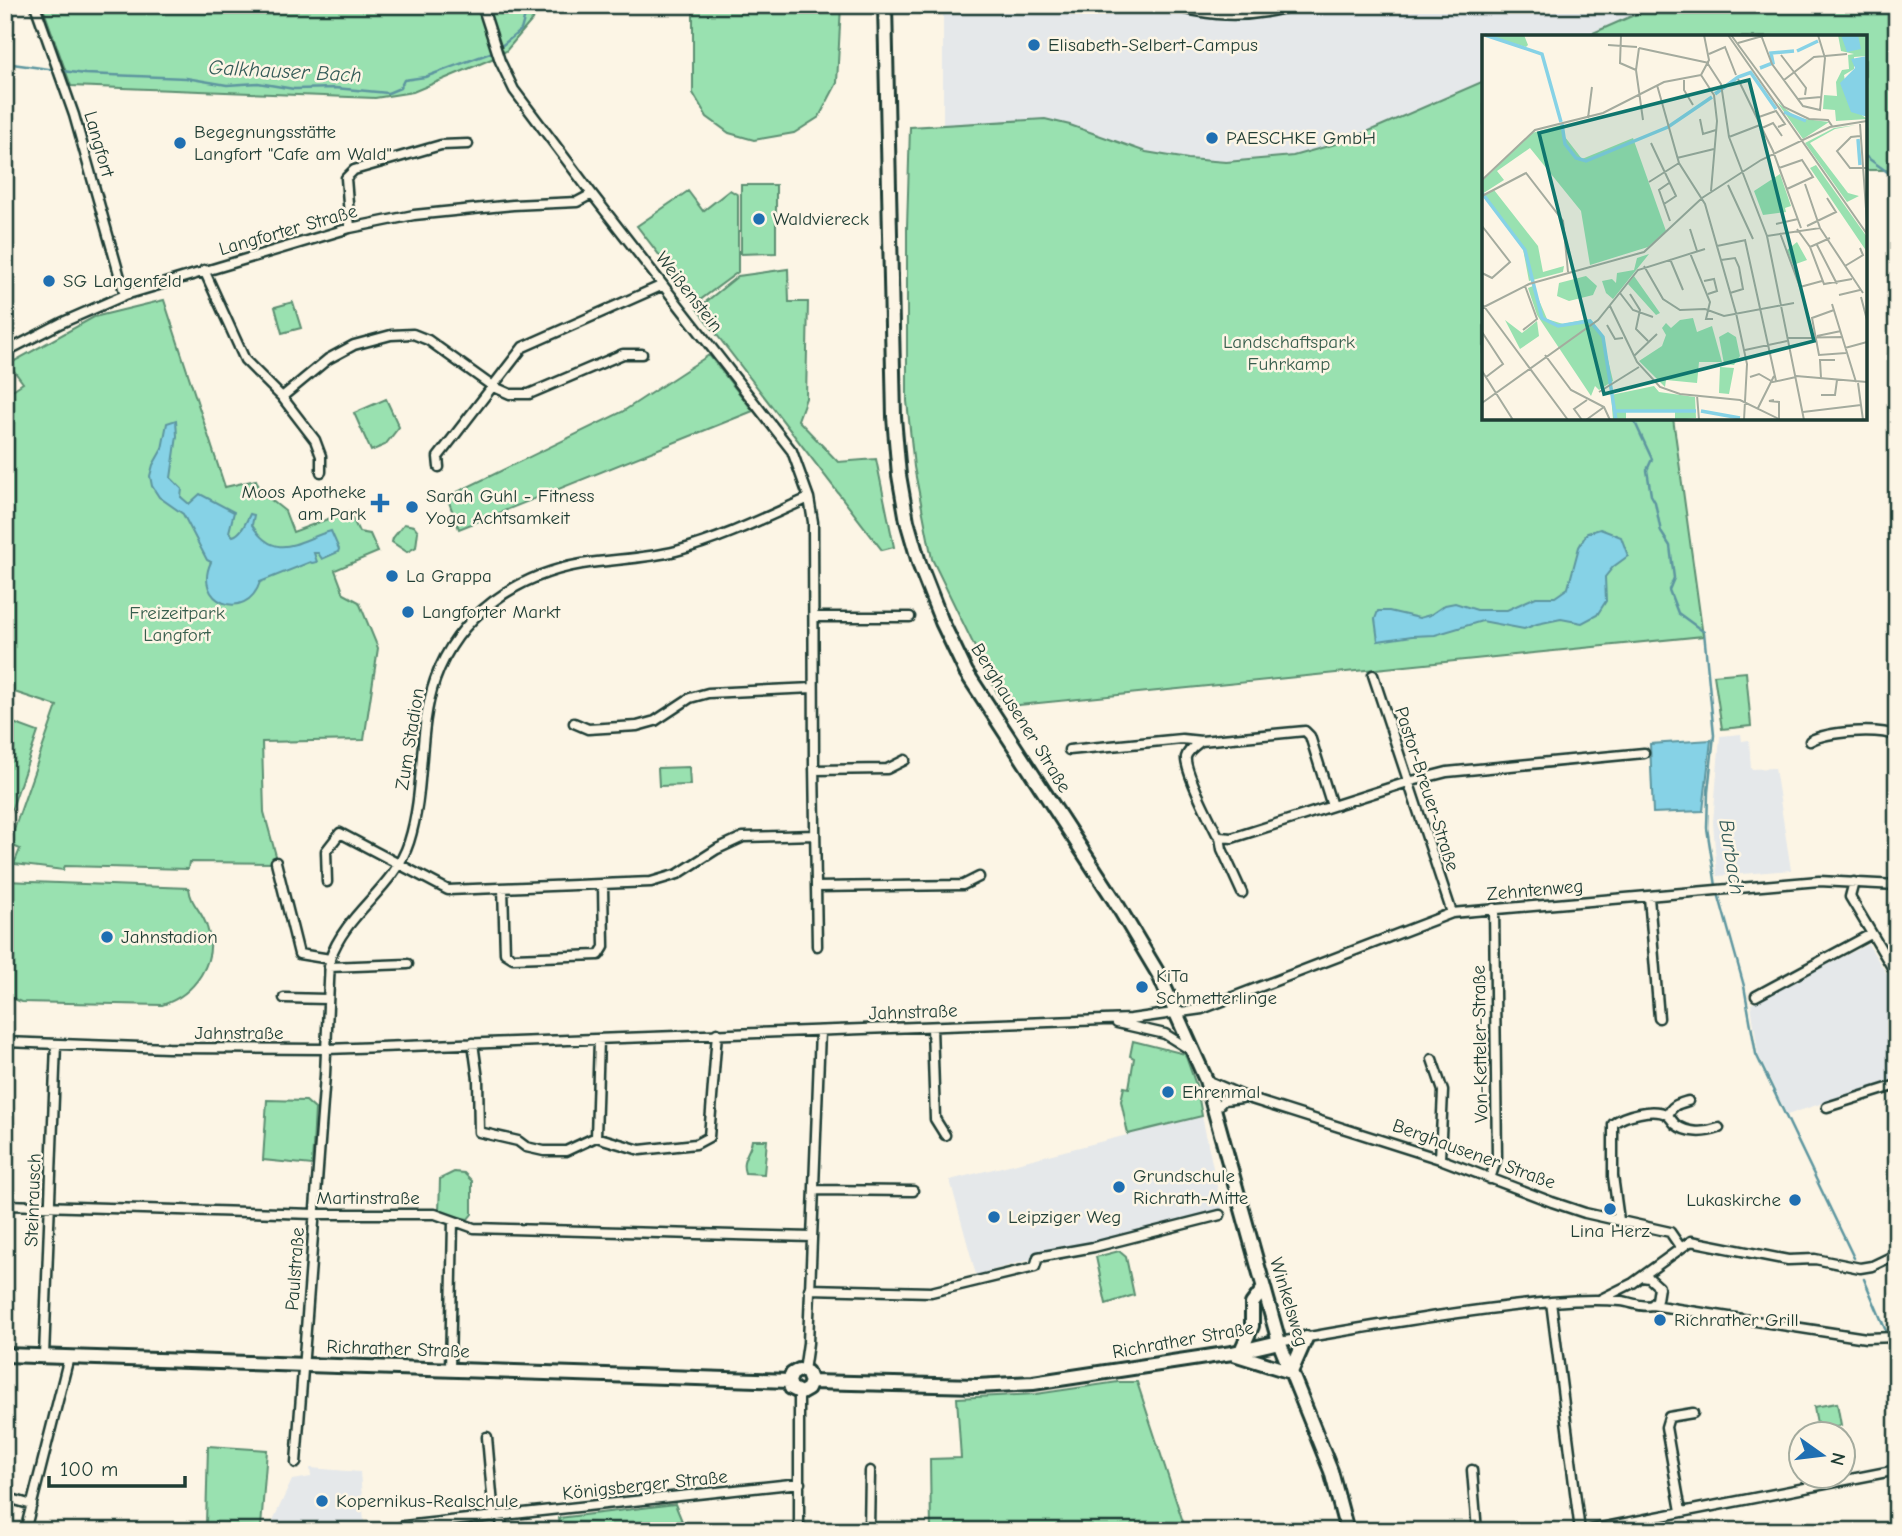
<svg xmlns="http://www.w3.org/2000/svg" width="1902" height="1536" viewBox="0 0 1902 1536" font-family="'Comic Neue',sans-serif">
  <rect width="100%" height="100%" fill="#fcf5e5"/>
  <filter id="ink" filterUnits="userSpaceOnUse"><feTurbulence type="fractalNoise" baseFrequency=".0143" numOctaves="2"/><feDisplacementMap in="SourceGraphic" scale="14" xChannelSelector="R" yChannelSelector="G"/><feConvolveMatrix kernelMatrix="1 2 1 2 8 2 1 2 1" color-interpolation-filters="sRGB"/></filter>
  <g filter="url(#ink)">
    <path fill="#e5e8ea" d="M 943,5 L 1657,5 L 1584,37 L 1484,37 L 1484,81 L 1346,141 L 1293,156 L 1226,162 L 1188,159 L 1146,152 L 1070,125 L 1045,119 L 943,125 Z
      M 1741,734 L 1742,741 L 1749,740 L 1751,769 L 1775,768 L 1791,870 L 1717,876 L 1713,822 L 1720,736 Z
      M 1868,944 L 1897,990 L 1897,1078 L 1787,1115 L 1758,1054 L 1751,1004 Z
      M 1202,1116 L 1222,1210 L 1153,1230 L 1038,1254 L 1029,1260 L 976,1275 L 950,1180 Z
      M 310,1468 L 360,1472 L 364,1522 L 373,1522 L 374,1530 L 376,1531 L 268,1531 L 292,1480 L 311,1477 Z"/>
    <path fill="#99e1b0" stroke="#5c8f72" stroke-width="2" d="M 42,5 L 540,5 L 539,12 L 506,51 L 494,58 L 413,92 L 375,98 L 71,86 Z
      M 693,5 L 841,5 L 837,83 L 819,117 L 794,133 L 754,140 L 729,133 L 707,117 L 693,93 Z
      M 1657,5 L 1897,5 L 1897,170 L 1865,170 L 1865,37 L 1584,37 Z
      M 1484,81 L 1484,418 L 1673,418 L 1703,636 L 1009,706 L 999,697 L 932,559 L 914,467 L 907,401 L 907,227 L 910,127 L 1045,119 L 1070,125 L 1146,152 L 1188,159 L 1226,162 L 1293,156 L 1346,141 Z
      M 741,185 L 776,185 L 776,253 L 741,254 Z
      M 730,190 L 738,195 L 738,272 L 696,303 L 637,226 L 688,191 L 703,211 Z
      M 788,269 L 789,302 L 808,302 L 806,398 L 798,420 L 838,462 L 876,459 L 894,547 L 882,550 L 697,309 L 738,276 Z
      M 164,300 L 225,487 L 256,480 L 261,492 L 285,511 L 293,532 L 349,511 L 359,532 L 370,534 L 378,552 L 335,570 L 344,594 L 359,602 L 378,648 L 364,740 L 262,742 L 264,812 L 278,863 L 189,862 L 188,869 L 65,866 L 63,870 L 14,864 L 20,849 L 9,844 L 57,706 L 5,689 L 5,395 L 23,383 L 9,364 L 94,317 Z
      M 293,302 L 301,328 L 282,333 L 275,307 Z
      M 709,355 L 753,411 L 459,529 L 447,497 L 622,412 Z
      M 386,399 L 399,427 L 385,445 L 371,451 L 354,413 Z
      M 404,524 L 414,526 L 418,531 L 416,547 L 407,552 L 392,542 L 393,538 Z
      M 1746,672 L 1751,726 L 1722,729 L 1714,675 Z
      M 5,720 L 38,732 L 11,811 L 5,809 Z
      M 689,767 L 690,785 L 659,786 L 658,768 Z
      M 5,881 L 189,888 C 191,906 202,910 207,927 C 219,961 194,995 162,1005 L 21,1002 L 5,995 Z
      M 1133,1041 L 1185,1054 L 1197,1088 L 1202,1116 L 1128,1134 L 1121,1101 L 1124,1087 L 1129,1088 L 1134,1058 L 1130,1056 Z
      M 267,1100 L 306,1101 L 315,1109 L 312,1165 L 263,1160 Z
      M 752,1140 L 767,1140 L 764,1174 L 745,1173 C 740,1158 750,1154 752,1140 Z
      M 454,1172 L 464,1173 L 472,1181 L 472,1214 L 468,1219 L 439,1213 L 440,1179 Z
      M 1119,1251 L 1126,1257 L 1134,1295 L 1106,1304 L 1096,1257 Z
      M 1118,1382 L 1137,1382 L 1186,1531 L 931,1531 L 930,1459 L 961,1458 L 957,1398 L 1036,1394 Z
      M 1837,1403 L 1841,1425 L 1818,1430 L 1814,1407 Z
      M 208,1446 L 267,1450 L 261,1527 L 206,1525 Z
      M 675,1504 L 686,1531 L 560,1531 L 559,1518 Z"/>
    <path fill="#86d2e6" stroke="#5d969f" stroke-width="2" d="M 176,420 L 177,436 L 171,478 L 182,489 L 181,497 L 189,504 L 200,494 L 234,512 L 229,532 L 233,536 C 242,533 246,522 250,514 L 254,515 L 252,525 C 276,564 300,539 331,531 L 339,549 L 338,552 L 322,559 L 318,553 L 314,553 L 317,562 L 312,563 L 310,562 L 260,582 C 246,624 192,602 211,562 L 207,560 L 183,514 L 159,497 L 152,486 L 150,476 L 153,465 L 162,449 L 167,423 Z
      M 1600,529 L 1621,537 L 1628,556 L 1613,567 L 1605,577 L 1606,601 L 1597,615 L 1582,623 L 1561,619 L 1537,624 L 1524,629 L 1482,621 L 1435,635 L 1412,636 L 1378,641 L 1375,619 L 1378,611 L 1389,611 L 1419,618 L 1430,615 L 1445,605 L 1455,603 L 1477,610 L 1507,610 L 1536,597 L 1555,597 L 1568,588 L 1579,547 L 1587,533 Z
      M 1711,740 L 1703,811 L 1653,813 L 1650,744 Z"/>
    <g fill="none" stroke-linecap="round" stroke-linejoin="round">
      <path stroke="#5d969f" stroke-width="2.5" d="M 499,48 L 521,30 L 528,5
        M 5,63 L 85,74 L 186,78 L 227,85 L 258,83 L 294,89 L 335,88 L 388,93 L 400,88 L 404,80 L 425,77 L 493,52
        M 1865,156 L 1893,176 L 1897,176
        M 1633,418 L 1652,459 L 1647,470 L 1651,495 L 1655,502 L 1661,532 L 1670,546 L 1674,578 L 1669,590 L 1678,613 L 1704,632 L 1714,735 L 1708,792 L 1707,828 L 1716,886
        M 1718,893 L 1744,986 L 1756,1054 L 1854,1258
        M 1864,1279 L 1897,1357"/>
      <g stroke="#1f3d34" stroke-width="13">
        <path id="street" d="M 35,5 L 74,115 L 125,295
          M 482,5 L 500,61 L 514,90 L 592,194 L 792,451 L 809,498 L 813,522 L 814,764 L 817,946
          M 1169,5 C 1204,14 1230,18 1266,12 C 1275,10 1285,9 1293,5
          M 350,228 L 346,178 L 354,170 L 441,145 L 468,144
          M 204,270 L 245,360 L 282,397 L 315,440 L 321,456 L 321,472
          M 5,352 L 61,323 L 125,295 L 350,228 L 414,215 L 513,205 L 577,202 L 592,194
          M 282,397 L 328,359 L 354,345 L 391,335 L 413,334 L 428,340 L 492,386 L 510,394 L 529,394 L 623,354 L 642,354
          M 439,467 L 438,457 L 523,347 L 663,285
          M 814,617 L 910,617
          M 1373,675 L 1452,913
          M 574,723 L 588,729 L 637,726 L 655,721 L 690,698 L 708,693 L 813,688
          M 1201,741 C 1196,745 1188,750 1186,757 C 1184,770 1210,820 1217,834 L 1220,837 L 1232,838 L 1408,782 L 1447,772 L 1644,753
          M 1810,741 C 1828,731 1878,728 1897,736
          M 1069,750 L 1182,739 L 1201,741 L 1305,731 L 1310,736 L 1332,806
          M 814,770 L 887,769 L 905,760
          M 1220,837 L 1222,849 L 1242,893
          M 276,862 L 299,954 L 330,959
          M 327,882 L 326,851 L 340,833 L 448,890 L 651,882 L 678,874 L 717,849 L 743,837 L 815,835
          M 1854,882 L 1850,897 L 1893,969
          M 816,887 L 963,885 L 979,877
          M 503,888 L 505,953 L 513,958 L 599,955 L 604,947 L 603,884
          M 1649,897 L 1659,1018
          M 329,967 L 408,964
          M 1756,996 L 1871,934
          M 284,998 L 327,999
          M 1117,1023 L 1165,1034 L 1189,1049
          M 932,1027 L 935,1119 L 945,1135
          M 5,1042 L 168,1048 L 327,1049 L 1131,1019 L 1202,1009 L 1452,913 L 1819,881 L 1897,885
          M 473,1043 L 478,1079 L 479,1132 L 518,1141 L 526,1147 L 544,1151 L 566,1151 L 596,1137 L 640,1150 L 696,1144 L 709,1137 L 717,1033
          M 1432,1059 L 1443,1091 L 1440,1159
          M 1206,1080 L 1248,1098 L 1440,1159 L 1552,1202 L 1585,1213 L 1670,1232 L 1681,1248
          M 1827,1107 L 1897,1085
          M 1214,1110 L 1224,1100 L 1242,1098
          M 1668,1115 C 1672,1105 1678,1104 1688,1101
          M 596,1137 L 599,1039
          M 1490,1179 L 1497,1157 L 1494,908
          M 814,1190 L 913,1191
          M 5,1205 L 315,1214 L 435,1214 L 474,1228 L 812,1237
          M 1619,1220 L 1613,1176 L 1613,1124 C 1623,1115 1655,1107 1667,1115 C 1669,1116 1674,1123 1675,1124 C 1687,1134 1705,1133 1719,1128
          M 1642,1277 L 1649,1278 L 1659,1287 L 1657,1300 L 1652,1305
          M 809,1289 L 931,1292 L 1035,1267 L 1038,1257 L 1094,1247 L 1220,1215
          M 1601,1299 L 1633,1283 L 1691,1241 L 1788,1260 L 1815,1259 L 1860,1268 L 1872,1266 L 1897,1254
          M 1551,1302 L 1580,1531
          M 1279,1342 C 1368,1327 1462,1310 1551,1302 C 1574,1300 1598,1299 1621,1301 C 1632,1302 1641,1308 1652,1305 L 1866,1338 L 1897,1337
          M 44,1356 L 56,1044
          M 450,1370 L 453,1221
          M 804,1371 L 808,1343 L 820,1031
          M 487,1437 L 494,1517
          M 296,1463 L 325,1075 L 330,959 C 346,912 394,889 409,842 C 426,789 417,732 435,680 C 458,615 517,575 582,564 C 613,559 645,559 676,551 C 722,539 766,517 809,498
          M 1472,1470 L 1477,1531
          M 5,1497 L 32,1505
          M 1681,1511 L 1666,1427 L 1669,1417 L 1693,1413
          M 501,1516 L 502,1531
          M 25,1531 L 69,1357
          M 392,1531 L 404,1526 L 800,1483
          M 799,1531 L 799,1392
          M 869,1531 L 870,1471
          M 1585,1531 L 1897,1470"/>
      </g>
      <g stroke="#1f3d34" stroke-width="18">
        <path id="secondary" d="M 885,5 L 894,417 L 899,475 L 907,521 L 920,566 L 942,622 L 966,672 L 1113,898 L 1159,975 L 1206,1080 L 1279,1342 L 1331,1471 L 1347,1531
          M 1241,1351 L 1252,1326 L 1252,1304 L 1264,1288
          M 1234,1354 L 1291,1372
          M 5,1355 L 789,1381
          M 1291,1372 L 1306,1338
          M 789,1381 L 792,1374 L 799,1370 L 807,1372 L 811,1382
          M 789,1381 L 791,1388 L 801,1393 L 808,1389 L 811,1382
          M 811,1382 L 977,1386 L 1033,1383 L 1232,1353 L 1279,1342"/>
      </g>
      <use href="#street" stroke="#fcf5e5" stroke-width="8"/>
      <use href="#secondary" stroke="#fcf5e5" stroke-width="12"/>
    </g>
  </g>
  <g fill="#1f6fb2" stroke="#fcf5e5" stroke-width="2.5">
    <circle cx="1034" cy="45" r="7"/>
    <circle cx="1212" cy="138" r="7"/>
    <circle cx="180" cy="143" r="7"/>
    <circle cx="759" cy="219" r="7"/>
    <circle cx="49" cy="281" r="7"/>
    <path d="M376.5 492.5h7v7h7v7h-7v7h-7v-7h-7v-7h7z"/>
    <circle cx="412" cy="507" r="7"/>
    <circle cx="392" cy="576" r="7"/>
    <circle cx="408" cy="612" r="7"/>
    <circle cx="107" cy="937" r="7"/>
    <circle cx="1142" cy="987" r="7"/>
    <circle cx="1168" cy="1092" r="7"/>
    <circle cx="1119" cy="1187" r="7"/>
    <circle cx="1795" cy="1200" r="7"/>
    <circle cx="1610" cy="1209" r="7"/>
    <circle cx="994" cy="1217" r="7"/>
    <circle cx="1660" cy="1320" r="7"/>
    <circle cx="322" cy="1501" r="7"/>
  </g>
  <g text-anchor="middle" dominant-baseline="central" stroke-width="5" stroke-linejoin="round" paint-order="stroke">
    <g font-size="19" fill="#1f3d34" stroke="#fcf5e5" text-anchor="start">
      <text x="1048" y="45">Elisabeth-Selbert-Campus</text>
      <text x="194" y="132">Begegnungsstätte<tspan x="194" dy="22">Langfort "Cafe am Wald"</tspan></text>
      <text x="1226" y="138">PAESCHKE GmbH</text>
      <text x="773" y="219">Waldviereck</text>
      <text x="63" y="281">SG Langenfeld</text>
      <text x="366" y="492" text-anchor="end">Moos Apotheke<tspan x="366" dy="22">am Park</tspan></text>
      <text x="426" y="496">Sarah Guhl - Fitness<tspan x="426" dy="22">Yoga Achtsamkeit</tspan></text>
      <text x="406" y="576">La Grappa</text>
      <text x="422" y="612">Langforter Markt</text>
      <text x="121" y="937">Jahnstadion</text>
      <text x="1156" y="976">KiTa<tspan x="1156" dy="22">Schmetterlinge</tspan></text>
      <text x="1182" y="1092">Ehrenmal</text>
      <text x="1133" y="1176">Grundschule<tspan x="1133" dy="22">Richrath-Mitte</tspan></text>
      <text x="1781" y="1200" text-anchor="end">Lukaskirche</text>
      <text x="1008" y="1217">Leipziger Weg</text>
      <text x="1610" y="1231" text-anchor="middle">Lina Herz</text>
      <text x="1674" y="1320">Richrather Grill</text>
      <text x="336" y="1501">Kopernikus-Realschule</text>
    </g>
    <g font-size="19" fill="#1f3d34" stroke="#fcf5e5">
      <text transform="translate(99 144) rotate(74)">Langfort</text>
      <text transform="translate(288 230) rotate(-16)">Langforter Straße</text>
      <text transform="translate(689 292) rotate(52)">Weißenstein</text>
      <text transform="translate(1021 718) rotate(58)">Berghausener Straße</text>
      <text transform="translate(410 739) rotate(-81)">Zum Stadion</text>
      <text transform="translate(1427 789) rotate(72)">Pastor-Breuer-Straße</text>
      <text transform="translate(1535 890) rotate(-5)">Zehntenweg</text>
      <text transform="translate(913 1012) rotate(-2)">Jahnstraße</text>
      <text x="239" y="1033">Jahnstraße</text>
      <text transform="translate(1480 1044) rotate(-91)">Von-Ketteler-Straße</text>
      <text transform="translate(1474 1154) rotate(20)">Berghausener Straße</text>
      <text x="368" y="1198">Martinstraße</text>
      <text transform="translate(33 1200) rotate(-88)">Steinrausch</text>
      <text transform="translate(295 1269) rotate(-86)">Paulstraße</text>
      <text transform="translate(1289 1302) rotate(73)">Winkelsweg</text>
      <text transform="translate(1183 1340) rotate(-10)">Richrather Straße</text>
      <text transform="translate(398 1349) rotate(2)">Richrather Straße</text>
      <text transform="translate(645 1485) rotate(-6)">Königsberger Straße</text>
    </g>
    <g font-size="19" fill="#375e4d" stroke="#fcf5e5">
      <text x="1289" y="342">Landschaftspark<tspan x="1289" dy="22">Fuhrkamp</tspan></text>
      <text x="177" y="613">Freizeitpark<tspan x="177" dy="22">Langfort</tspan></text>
    </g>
    <g font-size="21" font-style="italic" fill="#345b58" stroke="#fcf5e5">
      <text transform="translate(285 71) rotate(3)">Galkhauser Bach</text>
      <text transform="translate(1732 857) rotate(81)">Burbach</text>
    </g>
  </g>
  <g transform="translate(1482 35)">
    <rect width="385" height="385" fill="#fcf5e5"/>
    <path d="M 3,0 L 42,0 L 46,10 L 44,12 ZM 356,0 L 385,0 L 385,21 L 372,22 L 372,34 L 362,40 L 367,70 L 385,84 L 354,86 L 353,75 L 341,74 L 342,60 L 355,61 L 354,47 L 360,35 L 367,34 L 366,20 L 372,19 L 359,16 ZM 295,67 L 315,83 L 347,87 L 321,104 ZM 79,90 L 83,102 L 100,124 L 151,103 L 184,196 L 166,212 L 108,230 L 99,176 L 48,113 L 15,136 L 22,145 L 0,159 L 0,146 L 50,98 ZM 374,90 L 353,94 L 328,108 L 366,158 L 377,161 L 365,167 L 323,108 L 352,93 ZM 334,130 L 385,202 L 385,217 L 328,133 ZM 298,139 L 309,171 L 303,173 L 304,177 L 281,180 L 272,156 ZM 12,155 L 56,211 L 61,237 L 82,231 L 81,237 L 47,246 L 41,214 L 1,161 ZM 315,207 L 325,225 L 311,230 L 305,215 ZM 167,219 L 131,264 L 124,258 L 120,246 L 130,244 L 134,248 L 135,238 L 152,235 L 155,223 ZM 104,241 L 115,251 L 111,260 L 87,266 L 75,261 L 77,248 ZM 152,241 L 178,278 L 174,280 L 146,249 ZM 51,251 L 65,284 L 81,289 L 105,284 L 120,299 L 131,346 L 117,355 L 113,351 L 109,361 L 55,280 L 46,253 ZM 211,283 L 215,297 L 230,291 L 240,327 L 217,327 L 215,348 L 184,345 L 183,352 L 157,326 L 180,311 L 184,300 L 180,293 L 184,288 L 189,293 L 198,285 ZM 23,285 L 40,298 L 55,286 L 57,301 L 38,314 ZM 246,297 L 254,302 L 258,321 L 252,330 L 242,329 L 237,302 ZM 238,332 L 252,333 L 247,359 L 237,358 ZM 172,351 L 177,357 L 213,362 L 214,383 L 193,385 L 193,375 L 144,376 L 144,385 L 131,385 L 129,360 Z" fill="#99e1b0"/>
    <path d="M 376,0 L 379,14 L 365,17 L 359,0 ZM 385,21 L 385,81 L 382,81 L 369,77 L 358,48 L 373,33 L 369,24 Z" fill="#86d2e6"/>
    <path fill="none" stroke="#86d2e6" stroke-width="3.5" d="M 3,0 L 60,19 L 79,87M 315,16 L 336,6M 278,33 L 291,28 L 289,18 L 312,16M 269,38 L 294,74M 233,59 L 256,42 L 270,37M 302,77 L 324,86M 80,89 L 83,109 L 94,123 L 104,126 L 186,92 L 230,62M 376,104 L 378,130M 0,158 L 43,215 L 60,283 L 76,291 L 108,286 L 121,302 L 134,385M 132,376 L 214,376M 219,376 L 258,383"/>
    <path fill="none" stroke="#a4ab9e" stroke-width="2" d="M 139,0 L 138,28 L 154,35M 222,0 L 227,25 L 219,40 L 232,60 L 235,86M 246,0 L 385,199M 249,0 L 302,72 L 327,84 L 346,85 L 350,91M 279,0 L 290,29 L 321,71 L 338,75 L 343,23 L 336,0M 256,8 L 284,0M 126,10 L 155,12M 157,13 L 154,35 L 161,85M 157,13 L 227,28M 227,19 L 243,12 L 254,40M 299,20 L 312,37M 226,29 L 239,49 L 247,102 L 285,201 L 322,385M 312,37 L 324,53 L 323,60M 256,44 L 291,116 L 319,193M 202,45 L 202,55 L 211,70M 302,45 L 332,22 L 365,19M 175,50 L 197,128 L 223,169 L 254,278 L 265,329 L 262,385M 316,64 L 339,62M 106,83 L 110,52M 274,83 L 294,76 L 303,89 L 296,92M 218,84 L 221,99 L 234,95M 378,89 L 385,188M 280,93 L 291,88 L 300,101M 378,101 L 369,102 L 355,116 L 368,133 L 385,133M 247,102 L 278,90M 169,108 L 194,161 L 182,169M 195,123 L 232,114M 297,133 L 320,125 L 331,142 L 305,154M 0,145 L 53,95 L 121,78 L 182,47 L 219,40M 167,147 L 197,128M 187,148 L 177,155 L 188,186M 323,149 L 338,193M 246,150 L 271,204M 229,156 L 235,86M 0,161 L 44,138 L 81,186 L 86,237M 294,189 L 316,184M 0,191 L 28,227 L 10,243 L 0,238M 325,191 L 354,177 L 345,163M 208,194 L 215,216M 315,194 L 328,212 L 342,249 L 370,244M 298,198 L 318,252 L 340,246M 285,201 L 338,193 L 381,258M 263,205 L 294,346M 335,210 L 355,249M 235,211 L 264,205M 328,212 L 348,203M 208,218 L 228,267 L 224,284 L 231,284M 188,224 L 201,255M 239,225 L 253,223 L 257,232 L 261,254 L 248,258M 162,231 L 181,264 L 198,275 L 223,274 L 242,281 L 312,268M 363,231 L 381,220 L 378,213M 222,246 L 232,244 L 235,256 L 226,259M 138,258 L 151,275 L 171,282M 148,259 L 158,275 L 154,294 L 166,306M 357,260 L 378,255M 379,262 L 385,285M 350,269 L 374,347M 1,270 L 86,385M 128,271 L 155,327 L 178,352 L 198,359 L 258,365 L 299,385M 0,273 L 47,249 L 162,217 L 220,163 L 279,125 L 348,92 L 385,86M 352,275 L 330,283 L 337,320 L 364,318M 125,290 L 133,304 L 141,303M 41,295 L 55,284 L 43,251M 0,297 L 21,329 L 4,342M 335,301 L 359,296M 305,303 L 361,302M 363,313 L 385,307M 263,315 L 305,306M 63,320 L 89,355 L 122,372 L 128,385M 152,321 L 175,299M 0,336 L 31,385M 314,341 L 385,347M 268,342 L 277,339 L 291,347 L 314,342M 339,343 L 338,325 L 353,325M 376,348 L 381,385M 117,357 L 157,332M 215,360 L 217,385M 339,360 L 353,360 L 355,345M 292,365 L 287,366 L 297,367 L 297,384M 0,368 L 116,285 L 156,235 L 223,214M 276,373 L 292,341M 321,377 L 379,370M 100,385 L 92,374 L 105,365M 104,385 L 122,372"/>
    <path fill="#0f766e" fill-opacity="0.15" stroke="#0f766e" stroke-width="3.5" d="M 267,45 L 332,306 L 122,359 L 57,98 Z"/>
    <rect width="385" height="385" fill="none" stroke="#1f3d34" stroke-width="3.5"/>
  </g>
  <rect width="1902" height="1536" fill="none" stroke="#fcf5e5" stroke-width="28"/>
  <rect x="14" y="14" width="1874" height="1508" fill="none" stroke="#1f3d34" stroke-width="2.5" filter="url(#ink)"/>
  <g transform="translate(1822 1455) rotate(104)"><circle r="33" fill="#fcf5e5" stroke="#a4ab9e" stroke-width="2"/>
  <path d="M0-5L12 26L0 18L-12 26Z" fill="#1f6fb2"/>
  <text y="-10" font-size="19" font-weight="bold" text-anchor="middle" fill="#1f3d34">N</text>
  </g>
  <path d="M49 1476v10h136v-10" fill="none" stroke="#1f3d34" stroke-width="3.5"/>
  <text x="60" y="1476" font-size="21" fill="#1f3d34" stroke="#fcf5e5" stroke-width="5" paint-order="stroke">100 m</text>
</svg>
